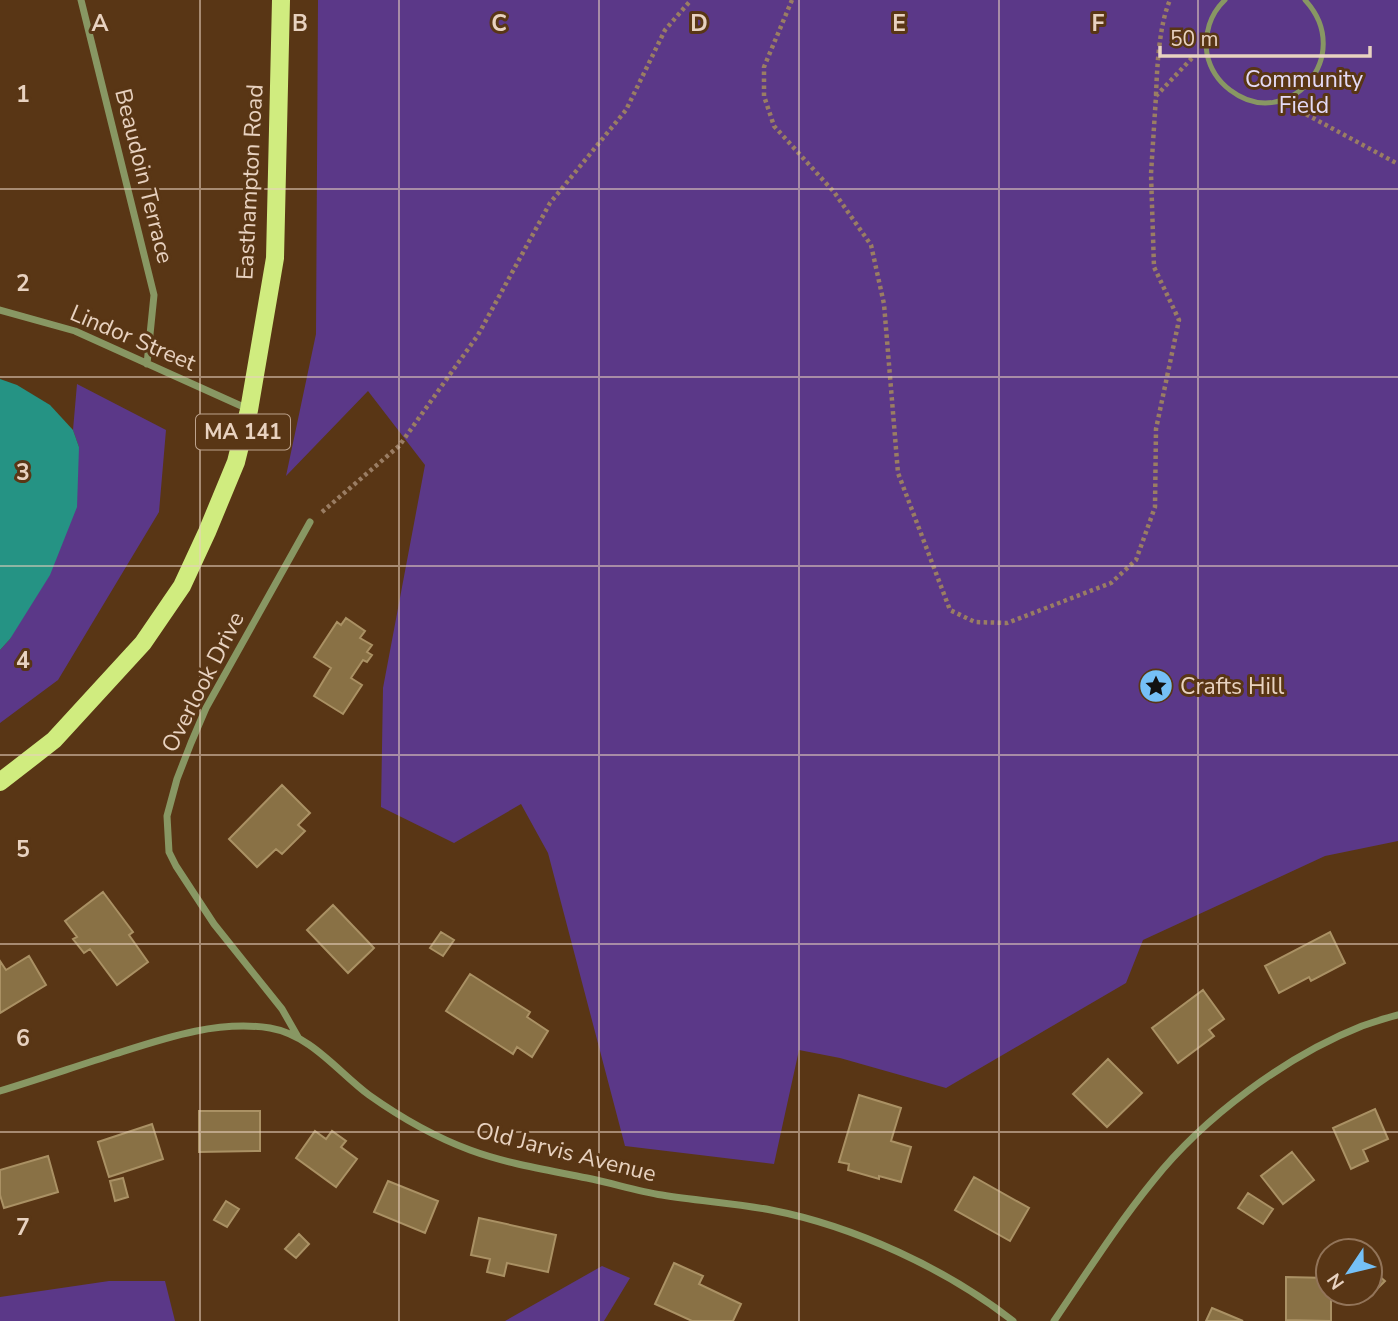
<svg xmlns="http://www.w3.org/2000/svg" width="1398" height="1321" viewBox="0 0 1398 1321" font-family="'Nunito Sans',sans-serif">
  <rect width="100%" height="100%" fill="#593615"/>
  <path fill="#5b3888" d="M 318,0 L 1398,0 L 1398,841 L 1325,856 L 1143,940 L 1126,983 L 946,1088 L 840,1058 L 799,1050 L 774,1164 L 625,1146 L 548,853 L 521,804 L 454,843 L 381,807 L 383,688 L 425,465 L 368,391 L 286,476 L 316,334 Z
    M 77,384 L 166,430 L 159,512 L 58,680 L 0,723 L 0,650 L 10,639 L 79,447 L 73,430 Z
    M 602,1266 L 630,1278 L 604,1321 L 505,1321 Z
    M 109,1281 L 165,1281 L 175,1321 L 0,1321 L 0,1297 Z"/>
  <path fill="#259384" d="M 0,379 L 17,385 L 50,405 L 73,430 L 79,447 L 77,507 L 50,575 L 10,639 L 0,650 Z"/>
  <path fill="#897145" stroke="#aa9164" stroke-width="2" d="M 346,618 L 365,631 L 360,638 L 372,645 L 367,652 L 372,655 L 367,662 L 363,660 L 351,678 L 362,685 L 343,714 L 314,696 L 331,668 L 314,657 L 337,622 L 341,625 Z
    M 282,785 L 310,813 L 298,825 L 305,831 L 282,854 L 276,849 L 257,867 L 229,839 Z
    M 103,892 L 133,932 L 129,935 L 148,962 L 117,985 L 90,949 L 84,953 L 73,939 L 77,937 L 65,921 Z
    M 333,905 L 374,948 L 348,973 L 307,930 Z
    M 441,932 L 454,940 L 443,956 L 430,948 Z
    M 1330,932 L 1345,963 L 1311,981 L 1309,977 L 1279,993 L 1265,966 Z
    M 29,956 L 46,985 L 0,1013 L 0,961 L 6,970 Z
    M 470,974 L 530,1012 L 527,1017 L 548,1031 L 532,1057 L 517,1047 L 513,1054 L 446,1011 Z
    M 1203,990 L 1224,1019 L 1209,1030 L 1214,1036 L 1178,1063 L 1152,1028 Z
    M 1108,1059 L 1142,1093 L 1107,1127 L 1073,1094 Z
    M 859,1095 L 901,1108 L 891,1141 L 911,1147 L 901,1182 L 879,1176 L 879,1179 L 848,1170 L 849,1164 L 839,1162 Z
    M 1375,1109 L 1388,1139 L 1363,1150 L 1368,1161 L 1351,1169 L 1333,1128 Z
    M 199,1111 L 260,1111 L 260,1151 L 199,1152 Z
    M 152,1124 L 163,1159 L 109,1177 L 98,1142 Z
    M 315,1131 L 326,1139 L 332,1131 L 346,1141 L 341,1147 L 357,1159 L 336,1187 L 296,1158 Z
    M 1292,1152 L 1314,1180 L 1283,1204 L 1261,1176 Z
    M 48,1156 L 58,1192 L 4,1208 L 0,1195 L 0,1170 Z
    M 974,1177 L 1029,1208 L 1010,1241 L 955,1210 Z
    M 123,1178 L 128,1197 L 115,1201 L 110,1181 Z
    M 388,1181 L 438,1201 L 425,1233 L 374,1212 Z
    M 1248,1193 L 1273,1209 L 1263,1224 L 1238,1208 Z
    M 226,1201 L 239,1209 L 227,1227 L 214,1220 Z
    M 479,1218 L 556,1235 L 548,1272 L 507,1263 L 504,1276 L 487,1272 L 490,1259 L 471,1255 Z
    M 299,1234 L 309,1244 L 296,1258 L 285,1249 Z
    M 674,1263 L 703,1276 L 699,1284 L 741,1304 L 733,1321 L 692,1321 L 655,1304 Z
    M 1372,1270 L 1385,1281 L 1374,1292 L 1370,1289 L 1370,1273 Z
    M 1286,1277 L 1328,1278 L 1328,1293 L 1331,1293 L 1331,1321 L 1286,1320 Z
    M 1212,1308 L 1243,1321 L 1206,1321 Z"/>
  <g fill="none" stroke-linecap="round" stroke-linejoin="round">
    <path stroke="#9a7d63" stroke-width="4.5" stroke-dasharray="3.5 3.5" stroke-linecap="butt" d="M 792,0 L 764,67 L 764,96 L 774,126 L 834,192 L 871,245 L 884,304 L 898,473 L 950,610 L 975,622 L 1007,623 L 1111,583 L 1136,560 L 1155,507 L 1156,429 L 1179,320 L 1154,267 L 1151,174 L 1156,96 L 1193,57
      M 1156,95 C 1157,68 1159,25 1170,0
      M 1300,111 L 1398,164
      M 322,512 L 399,446 L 478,335 L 550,203 L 626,110 L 665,30 L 691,0"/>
    <path stroke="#889763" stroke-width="5" d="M 1225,0 C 1210,14 1204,34 1207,54 C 1210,68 1218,81 1230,90 C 1287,134 1357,56 1305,0"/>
    <path stroke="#889763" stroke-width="7" d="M 81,0 L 154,295 L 147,364
      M 0,310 L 75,331 L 248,409
      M 298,1037 L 282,1009 L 214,924 L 176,866 L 169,852 L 167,816 L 177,779 L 191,743 L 206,708 L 310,522
      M 0,1091 C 39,1079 77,1066 115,1054 C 165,1038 217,1020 270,1028 C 311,1035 338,1072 369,1095 C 400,1117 435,1137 470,1150 C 508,1164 548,1170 587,1178 C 612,1183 637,1191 662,1195 C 698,1201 735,1203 771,1210 C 854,1226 947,1269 1013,1321
      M 1054,1321 C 1086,1274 1117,1225 1153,1181 C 1204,1117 1286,1056 1362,1026 C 1374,1022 1386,1018 1398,1015"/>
    <path stroke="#d0ec7f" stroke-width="18" d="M 0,782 L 54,740 L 143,643 L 182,586 L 207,532 L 236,462 L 249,410 L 275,258 L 281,0"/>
  </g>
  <path fill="none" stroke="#e8d2c0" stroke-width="2" stroke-opacity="0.55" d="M 200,0 L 200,1321M 399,0 L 399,1321M 599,0 L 599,1321M 799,0 L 799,1321M 999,0 L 999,1321M 1198,0 L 1198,1321M 0,189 L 1398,189M 0,377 L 1398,377M 0,566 L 1398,566M 0,755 L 1398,755M 0,944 L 1398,944M 0,1132 L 1398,1132"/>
  <defs>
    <g id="sight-disc" transform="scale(1.75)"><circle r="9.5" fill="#75c0f6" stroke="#593615"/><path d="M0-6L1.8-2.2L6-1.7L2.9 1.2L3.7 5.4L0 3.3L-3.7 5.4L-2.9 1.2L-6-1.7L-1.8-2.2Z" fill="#111"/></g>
  </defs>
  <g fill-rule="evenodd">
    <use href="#sight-disc" x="1156" y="686"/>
  </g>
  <g text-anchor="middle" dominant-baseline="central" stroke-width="6" stroke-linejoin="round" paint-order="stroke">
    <rect fill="#593615" stroke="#bda38d" stroke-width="2" x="196" y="414.5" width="94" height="35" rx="5"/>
    <g font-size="21" font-weight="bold" fill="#e8d2c0">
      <text x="243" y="432">MA 141</text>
    </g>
    <g font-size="23" fill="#e4daf6" stroke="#593615">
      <text x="1304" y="79">Community<tspan x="1304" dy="26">Field</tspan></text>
    </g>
    <g font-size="23" fill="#e8d2c0" stroke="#593615">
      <text transform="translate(144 176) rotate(76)">Beaudoin Terrace</text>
      <text transform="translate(250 182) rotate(-87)">Easthampton Road</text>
      <text transform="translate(133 338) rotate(23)">Lindor Street</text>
      <text transform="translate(203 682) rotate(-63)">Overlook Drive</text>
      <text transform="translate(566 1152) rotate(14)">Old Jarvis Avenue</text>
    </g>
    <g font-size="23" fill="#e8d2c0" stroke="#593615" text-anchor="start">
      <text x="1180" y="686">Crafts Hill</text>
    </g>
  </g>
  <g font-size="23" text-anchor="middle" font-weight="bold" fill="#e8d2c0" stroke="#593615" stroke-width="6" stroke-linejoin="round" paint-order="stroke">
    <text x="100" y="31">A</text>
    <text x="300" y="31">B</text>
    <text x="499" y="31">C</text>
    <text x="699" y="31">D</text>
    <text x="899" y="31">E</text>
    <text x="1098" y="31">F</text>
    <text x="23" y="102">1</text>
    <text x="23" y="291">2</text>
    <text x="23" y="480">3</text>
    <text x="23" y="668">4</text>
    <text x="23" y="857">5</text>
    <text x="23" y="1046">6</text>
    <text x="23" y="1235">7</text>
  </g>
  <g transform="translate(1349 1272) rotate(235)"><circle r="33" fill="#593615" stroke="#927459" stroke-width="2"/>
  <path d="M0-5L12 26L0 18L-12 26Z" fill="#75c0f6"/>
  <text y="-10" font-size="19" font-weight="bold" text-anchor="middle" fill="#e8d2c0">N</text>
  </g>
  <path d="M1160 46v10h210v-10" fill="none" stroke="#e8d2c0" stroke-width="3.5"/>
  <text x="1170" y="46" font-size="21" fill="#e8d2c0" stroke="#593615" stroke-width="5" paint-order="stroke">50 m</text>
</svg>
